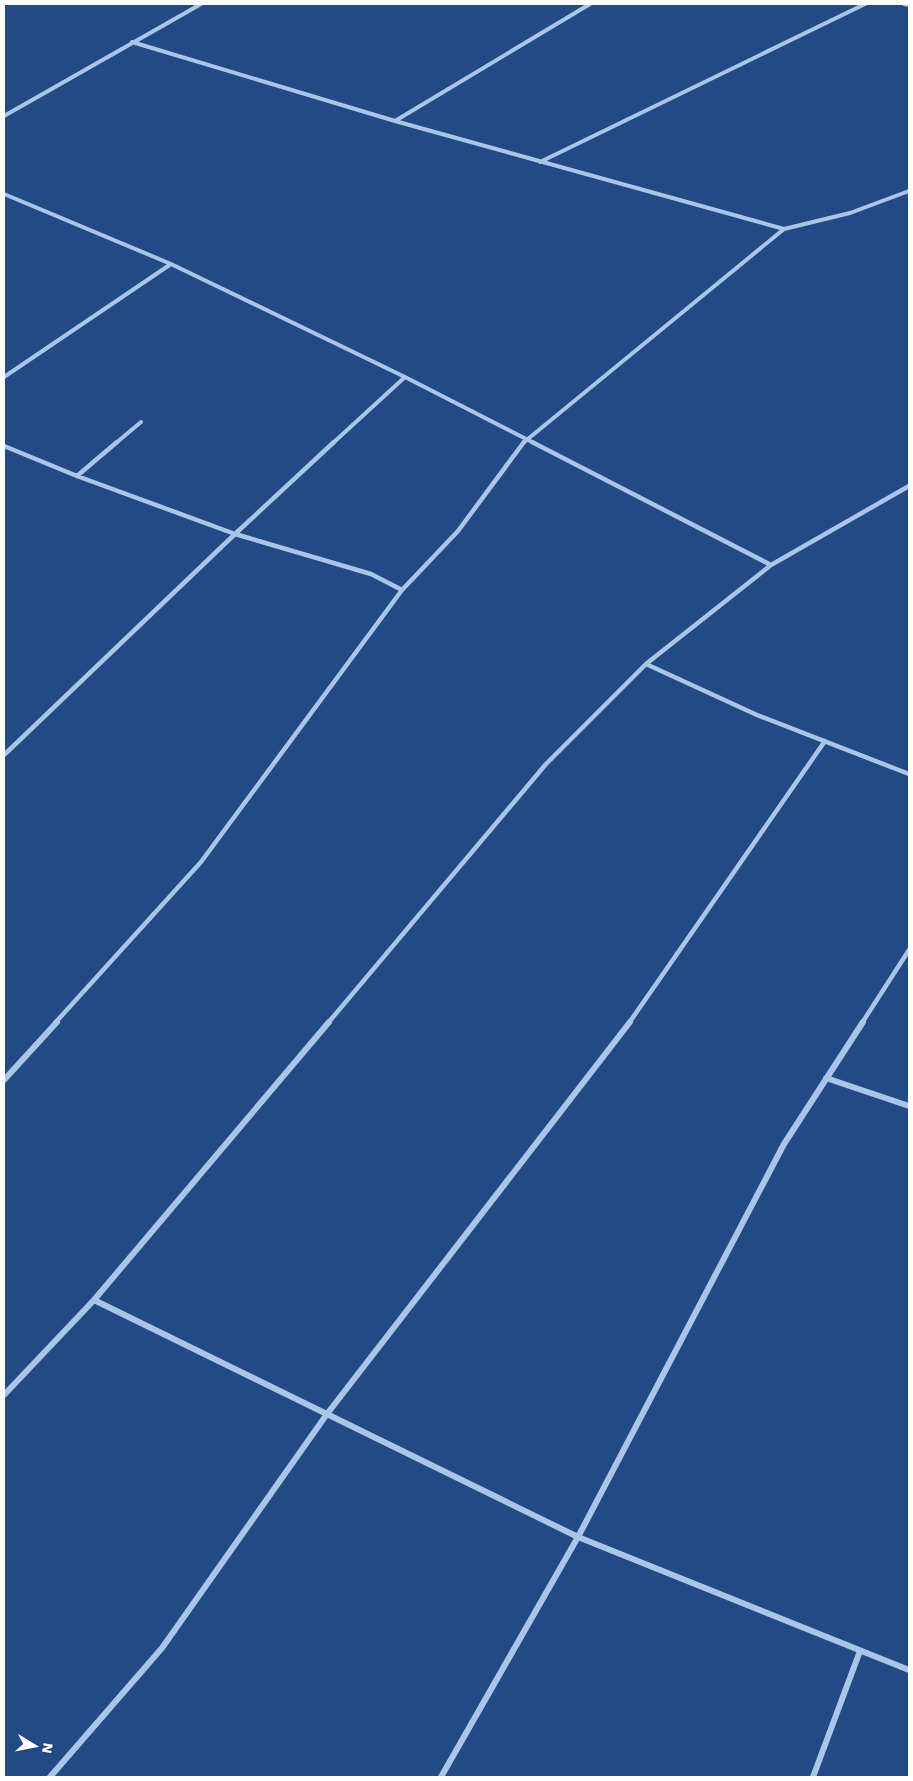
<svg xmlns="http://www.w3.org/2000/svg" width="913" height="1781" viewBox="0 0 913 1781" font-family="'Work Sans',sans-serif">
  <rect width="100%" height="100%" fill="#224b85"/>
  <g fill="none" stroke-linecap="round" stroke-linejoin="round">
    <path stroke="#abc5e9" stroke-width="4" d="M 904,4 L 909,5
      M 132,42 L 395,121 L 784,229
      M 4,116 L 201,4
      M 395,121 L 590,4
      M 540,162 L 865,4
      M 4,194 L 171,264 L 4,377
      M 171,264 L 405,377 L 534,443
      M 116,443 L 141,422
      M 333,443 L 405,377
      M 523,443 L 784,229 L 850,213 L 909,191"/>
    <path stroke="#abc5e9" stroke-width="4.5" d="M 532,442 L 771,565
      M 4,446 L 77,476 L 235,534 L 371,574 L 402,590
      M 77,476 L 117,442
      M 646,664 L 771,565 L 909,486
      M 4,755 L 235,534 L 334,442
      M 55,1023 L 201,862 L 402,590 L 458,531 L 524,442
      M 328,1023 L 546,764 L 646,664 L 757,715 L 909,774
      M 629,1023 L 825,741
      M 862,1023 L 909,950"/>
    <path stroke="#abc5e9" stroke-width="6" d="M 826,1078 L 909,1106
      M 4,1080 L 57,1022
      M 94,1300 L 578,1537 L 909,1670
      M 4,1395 L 94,1300 L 329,1022
      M 50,1777 L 162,1648 L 327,1414 L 630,1022
      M 441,1777 L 578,1537 L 784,1144 L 863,1022
      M 813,1777 L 860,1651"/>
  </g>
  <rect width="913" height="1781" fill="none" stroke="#ffffff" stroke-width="10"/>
  <g transform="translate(35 1746) rotate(100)" stroke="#224b85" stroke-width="4" paint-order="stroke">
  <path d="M0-4L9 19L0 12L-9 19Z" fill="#ffffff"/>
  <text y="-8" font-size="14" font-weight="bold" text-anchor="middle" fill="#ffffff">N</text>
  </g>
</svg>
